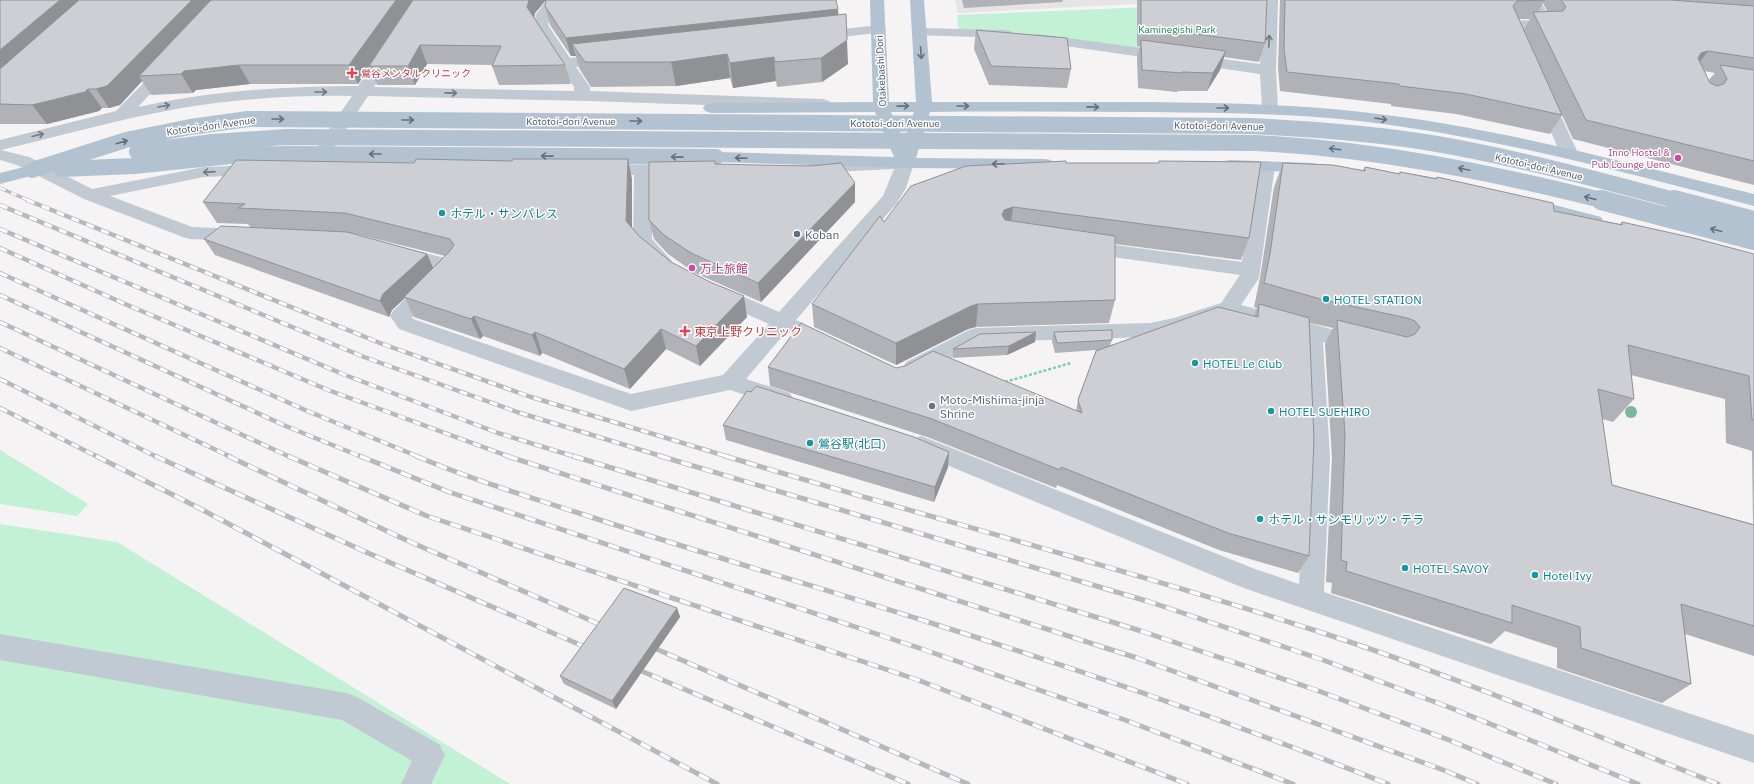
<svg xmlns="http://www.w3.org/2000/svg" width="1754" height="784" viewBox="0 0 1754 784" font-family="'IBM Plex Sans','Noto Sans JP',sans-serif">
  <rect width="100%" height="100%" fill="#f5f3f3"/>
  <path fill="#e6e4e5" d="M 955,0 L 1214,0 L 958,13 Z"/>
  <path fill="#c3f1d5" d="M 1197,5 L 1206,58 L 1127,46 L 959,32 L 957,15 Z
    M 0,450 L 88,504 L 77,516 L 0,504 Z
    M 0,524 L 117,542 L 510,784 L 0,784 Z"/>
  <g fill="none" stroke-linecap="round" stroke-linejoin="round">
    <path stroke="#7ad0a6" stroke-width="2.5" stroke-dasharray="3 2" stroke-linecap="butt" d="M 1005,382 L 1071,363"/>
    <path fill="#c1cad2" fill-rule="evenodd" d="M 417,0 L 431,0 L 374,87 L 574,91 L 574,87 L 534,25 L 536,14 L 547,0 L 561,0 L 550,14 L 548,25 L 570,58 L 606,54 L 611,56 L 614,59 L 611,62 L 576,67 L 590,87 L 590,91 L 823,99 L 829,101 L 831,104 L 829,107 L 823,109 L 589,101 L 368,96 L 316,174 L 310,175 L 304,174 L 301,170 L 352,96 C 293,95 234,99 176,109 C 117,120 59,136 1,150 L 29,157 L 92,189 L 204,167 L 257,165 L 263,166 L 266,170 L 263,174 L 257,175 L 204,177 L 110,196 L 192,227 L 241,229 L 248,231 L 250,235 L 248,239 L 241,241 L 190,239 L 183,237 L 84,199 L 17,165 L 0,160 L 0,140 L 116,111 L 163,63 L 168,61 L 173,63 L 176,66 L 138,107 C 211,91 284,86 358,86 Z
      M 1264,0 L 1278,0 L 1276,70 L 1278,108 L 1276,111 L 1270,113 L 1264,111 L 1262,108 L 1260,74 L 1038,42 L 1033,41 L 1031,38 L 1033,35 L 1038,34 L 1260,64 Z
      M 1526,0 L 1540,0 L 1554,25 L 1552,28 L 1521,29 L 1528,42 L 1525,45 L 1520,47 L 1515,45 L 1505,24 L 1507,21 L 1537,20 Z
      M 879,25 L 884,26 L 886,29 L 884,32 L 817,40 L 812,39 L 810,36 L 812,33 L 817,32 Z
      M 919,28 L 1006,30 L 1011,31 L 1013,34 L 1011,37 L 1006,38 L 914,35 L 912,32 L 914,29 Z
      M 1544,92 L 1550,94 L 1552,97 L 1578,153 L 1575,157 L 1569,158 L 1563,157 L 1560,153 L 1536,97 L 1538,94 Z
      M 905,158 L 911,159 L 914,163 L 906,188 L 897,203 L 796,320 L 803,323 L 806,328 L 803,333 L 796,335 L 786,332 L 746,379 L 790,393 L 793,399 L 790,405 L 782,407 L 730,390 L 631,411 L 399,329 L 390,316 L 393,311 L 436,269 L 393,257 L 390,253 L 393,249 L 400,247 L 458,261 L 461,266 L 412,317 L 413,319 L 631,394 L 723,375 L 769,324 L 712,299 L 709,294 L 712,289 L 719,287 L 726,289 L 779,312 L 883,196 L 894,169 L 814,173 L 808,172 L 805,168 L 808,164 Z
      M 1266,161 L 1272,162 L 1275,166 L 1259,278 L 1241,305 L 1365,338 L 1369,343 L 1365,348 L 1358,351 L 1323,342 L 1330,458 L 1324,592 L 1754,735 L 1754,763 L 1241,587 L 913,451 L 909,445 L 913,439 L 921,436 L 929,439 L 1255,569 L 1299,584 L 1306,458 L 1302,336 L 1228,315 L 1176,332 L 1150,337 L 980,342 L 922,374 L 914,376 L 906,374 L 903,368 L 906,362 L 969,330 L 976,328 L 1150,323 L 1174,318 L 1221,303 L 1240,275 L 1085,253 L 1078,251 L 1075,247 L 1078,243 L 1085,241 L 1242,262 L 1257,166 L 1260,162 Z
      M 600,165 L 679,165 L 685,166 L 688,170 L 685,174 L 679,175 L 652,175 L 652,239 L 672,261 L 669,266 L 662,267 L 655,266 L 633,241 L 634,175 L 600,175 L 594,174 L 591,170 L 594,166 Z
      M 0,634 L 347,693 L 357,697 L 440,745 L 445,755 L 431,784 L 401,784 L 412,761 L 342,720 L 0,660 Z"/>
    <path fill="#b3c2d1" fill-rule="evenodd" d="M 870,0 L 884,0 L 889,102 L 916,102 L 910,0 L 924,0 L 932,102 C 1004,102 1077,102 1149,102 C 1223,103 1297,104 1370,113 C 1500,128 1627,163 1754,194 L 1754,206 C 1618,171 1481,133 1340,119 C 1278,113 1215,113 1152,112 C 1078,112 1004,111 930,112 L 916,158 L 1045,159 L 1051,160 L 1054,164 L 1051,168 L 1045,169 L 905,168 L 716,162 L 710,161 L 707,157 L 710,153 L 716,152 L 894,157 L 875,112 L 711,113 L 705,111 L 703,108 L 705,105 L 711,103 L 873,102 ZM 891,112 L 914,112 L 904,141 Z
      M 1230,160 L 1311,163 L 1317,164 L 1320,168 L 1317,172 L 1311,173 L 1224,169 L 1221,165 L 1224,161 Z
      M 32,165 L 38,166 L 41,170 L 38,174 L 0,184 L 0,173 Z
      M 1524,197 L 1601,217 L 1603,221 L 1601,225 L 1594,227 L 1518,207 L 1515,203 L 1518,199 Z"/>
    <g stroke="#b5b8bd" stroke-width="3">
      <path id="rail-far2" d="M 0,188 L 30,201"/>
    </g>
    <g stroke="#b5b8bd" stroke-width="4.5">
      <path id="rail-far1" d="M 27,200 L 380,343 L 531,397 L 729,457
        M 0,205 L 364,357 L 517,412 L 664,457
        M 0,229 L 345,375 L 498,433 L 576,457
        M 0,248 L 125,304 L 328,390 L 510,457
        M 0,273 L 305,410 L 419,457
        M 0,295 L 288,427 L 362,457
        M 0,322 L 290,457
        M 0,348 L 231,457
        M 0,379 L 157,457
        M 0,408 L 98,457"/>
    </g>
    <g stroke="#b5b8bd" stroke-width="5">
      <path id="rail" d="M 96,456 L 197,507 L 717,784
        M 155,456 L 368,553 L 592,650
        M 228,456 L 406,540 L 608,628
        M 288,456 L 427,516 L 918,680 L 1187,784
        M 360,456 L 449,492 L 922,649 L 1125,720 L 1293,784
        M 416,456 C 473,480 532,498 591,517 C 704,554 818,587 931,623 C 1085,671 1238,725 1388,784
        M 507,456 L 1137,658 L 1446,771 L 1477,784
        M 573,456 L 1141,631 L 1316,690 L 1449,740 L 1556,784
        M 660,456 L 1150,602 L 1323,660 L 1451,708 L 1638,784
        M 725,456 C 923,516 1123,568 1320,632 C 1455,676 1586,732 1718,784
        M 647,645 L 968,784
        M 632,667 L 908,784"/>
    </g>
    <use href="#rail-far2" stroke="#fff" stroke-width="2" stroke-dasharray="6" stroke-linecap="butt"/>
    <use href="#rail-far1" stroke="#fff" stroke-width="3" stroke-dasharray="8" stroke-linecap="butt"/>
    <use href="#rail" stroke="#fff" stroke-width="3.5" stroke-dasharray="11" stroke-linecap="butt"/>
    <path stroke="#b3c2d1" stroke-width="16" d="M 137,152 L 212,142 L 286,137 L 1256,143 C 1375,149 1490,172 1605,201
      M 61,169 L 134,166 L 240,155 L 288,154 L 716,157
      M 32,170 L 126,140 L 190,127 L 248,119 L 1250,126 C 1310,129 1371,133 1431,143 C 1514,157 1596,179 1678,201"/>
    <path stroke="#b3c2d1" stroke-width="20" d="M 1601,200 L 1754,240
      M 1674,200 L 1754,221"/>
  </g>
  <circle fill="#7bb799" cx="1631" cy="412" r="6"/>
  <path fill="#b0b2b7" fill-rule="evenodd" d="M 0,0 L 836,0 L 848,64 L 822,82 L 777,87 L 776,81 L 733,88 L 730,78 L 676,86 L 591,87 L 579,68 L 576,56 L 571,56 L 550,25 L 545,6 L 546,0 L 535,13 L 534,17 L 565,65 L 571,84 L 499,85 L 492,66 L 493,65 L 427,64 L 415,85 L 377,85 L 369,67 L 358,84 L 250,84 L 196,90 L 193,93 L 151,95 L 142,81 L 120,105 L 109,108 L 102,108 L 99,111 L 47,124 L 0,124 Z
    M 962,0 L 1063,0 L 1062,2 L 964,8 Z
    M 1137,0 L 1267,0 L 1265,43 L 1259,62 L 1224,57 L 1220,70 L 1207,91 L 1178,91 L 1177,92 L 1138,88 L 1137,58 L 1140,46 L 1137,46 Z
    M 1280,0 L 1754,0 L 1754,185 L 1573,139 L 1562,115 L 1550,134 L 1456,114 L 1391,106 L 1391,104 L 1280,91 L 1278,68 ZM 1543,3 L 1547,11 L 1538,12 ZM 1519,19 L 1530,19 L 1524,29 ZM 1704,71 L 1715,73 L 1708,81 Z
    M 976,30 L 1071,69 L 1067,88 L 989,85 L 974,49 Z
    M 715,161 L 716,164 L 855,183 L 855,202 L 761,302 L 695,273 L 668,254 L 654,239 L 649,220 Z
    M 1066,163 L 1249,238 L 1241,260 L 1115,244 L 1115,300 L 1109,323 L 976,327 L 968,329 L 896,365 L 814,327 L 812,304 L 884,222 Z
    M 1283,163 L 1363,170 L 1365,167 L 1399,174 L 1400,172 L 1436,178 L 1437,177 L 1554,211 L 1620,224 L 1622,222 L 1754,254 L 1754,658 L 1754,656 L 1685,634 L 1691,684 L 1662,703 L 1557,668 L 1557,648 L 1505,631 L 1491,644 L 1331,593 L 1332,583 L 1326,582 L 1332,458 L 1325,344 L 1333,328 L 1310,323 L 1309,556 L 1298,573 L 1219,550 L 1057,485 L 1056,488 L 930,438 L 770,386 L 768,367 L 896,368 L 1076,411 L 1078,400 L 1096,350 L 1055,353 L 1052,341 L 1054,332 L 1112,340 L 1110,345 L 1254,315 L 1257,308 L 1254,307 L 1260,278 L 1274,187 ZM 1631,375 L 1725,399 L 1726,443 L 1752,451 L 1753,524 L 1612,485 L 1602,419 L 1613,422 L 1634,399 Z
    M 632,179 L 632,227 L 639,236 L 671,262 L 747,317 L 700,366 L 666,349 L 630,389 L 542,353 L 540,356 L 483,336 L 480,339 L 414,317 L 405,298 L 392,310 L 389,317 L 215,255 L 204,239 L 251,228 L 248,224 L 217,223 L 203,202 ZM 351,233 L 356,234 L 445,256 L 433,268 L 427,254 Z
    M 1035,342 L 1007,355 L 953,358 L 953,349 Z
    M 723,425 L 948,467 L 934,502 L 726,440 Z
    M 677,608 L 680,617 L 616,709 L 564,684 L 560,676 Z"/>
  <path fill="#909195" d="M 60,0 L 93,0 L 0,81 L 0,50 Z
    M 192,0 L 221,0 L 139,76 L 142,81 L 120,105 L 109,108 L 96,89 Z
    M 396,0 L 416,0 L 358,84 L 349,65 Z
    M 529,0 L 546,0 L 535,13 L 533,26 L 527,7 Z
    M 838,9 L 838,28 L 572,44 L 576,56 L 571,56 L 566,38 Z
    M 847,40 L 848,64 L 822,82 L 821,58 Z
    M 420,45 L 427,64 L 415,85 L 408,66 Z
    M 1226,51 L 1220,70 L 1207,91 L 1213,73 Z
    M 1708,51 L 1694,70 L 1688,72 L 1701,53 Z
    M 727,54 L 730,78 L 676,86 L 671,62 Z
    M 774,57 L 776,81 L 733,88 L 730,63 Z
    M 239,65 L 250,84 L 196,90 L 193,93 L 181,74 L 184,71 Z
    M 88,89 L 102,108 L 99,111 L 47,124 L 32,105 Z
    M 628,159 L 632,179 L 632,241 L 626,221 Z
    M 855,183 L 855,202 L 761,302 L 758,283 Z
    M 1013,207 L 1010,230 L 1002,215 L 1004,210 Z
    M 427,254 L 434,270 L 404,297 L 405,298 L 392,310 L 389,317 L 380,301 L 383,294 Z
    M 744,296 L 747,317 L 700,366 L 696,346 Z
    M 978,304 L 976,327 L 968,329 L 896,365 L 896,343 L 971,306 Z
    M 474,316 L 483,336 L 480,339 L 471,319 Z
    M 661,329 L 666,349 L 630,389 L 624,369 Z
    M 535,332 L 542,353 L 540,356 L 532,335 Z
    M 1036,332 L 1035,342 L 1007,355 L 1009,346 Z
    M 949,452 L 948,467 L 934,502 L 935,487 Z
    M 677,608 L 680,617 L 616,709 L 612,701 Z"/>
  <path fill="#cdcfd5" stroke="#909195" d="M 0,0 L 60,0 L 0,50 Z
    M 79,0 L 192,0 L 107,86 L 96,89 L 88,89 L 85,92 L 32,105 L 0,104 L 0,69 Z
    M 211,0 L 396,0 L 349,65 L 239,65 L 184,71 L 181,74 L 139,76 Z
    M 413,0 L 529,0 L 527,7 L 565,65 L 492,66 L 501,46 L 420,45 L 408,66 L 369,66 Z
    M 546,0 L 836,0 L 838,9 L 566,38 L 545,6 Z
    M 1141,0 L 1267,0 L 1265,43 L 1141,27 Z
    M 1285,0 L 1545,0 L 1517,1 L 1513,6 L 1562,115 L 1466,94 L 1400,86 L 1399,84 L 1287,72 L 1284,49 Z
    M 1561,0 L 1670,0 L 1754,6 L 1754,58 L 1708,51 L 1701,53 L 1698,58 L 1710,83 L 1717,86 L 1724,84 L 1727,79 L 1720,65 L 1754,70 L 1754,161 L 1586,120 L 1533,12 L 1563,11 L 1566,7 Z
    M 846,14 L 847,40 L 821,58 L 775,62 L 774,57 L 730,63 L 727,54 L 671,62 L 585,62 L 572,44 Z
    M 976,30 L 1067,38 L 1071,69 L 991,66 Z
    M 1141,40 L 1226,51 L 1213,73 L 1182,72 L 1182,73 L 1142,70 Z
    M 416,159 L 512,161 L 513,159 L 628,159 L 626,221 L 639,236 L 671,262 L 710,282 L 744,296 L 696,346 L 661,329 L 624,369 L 535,332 L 532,335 L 474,316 L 471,319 L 404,297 L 450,251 L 454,245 L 450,239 L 345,213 L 238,208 L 245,204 L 203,202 L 236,160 L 414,163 Z
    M 715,161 L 715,164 L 758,165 L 811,166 L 841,163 L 855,183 L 758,283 L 691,253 L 664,235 L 649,220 L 649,162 Z
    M 1066,161 L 1066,163 L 1159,163 L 1159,161 L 1261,162 L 1249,238 L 1013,207 L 1004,210 L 1002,215 L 1005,220 L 1115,236 L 1115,300 L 978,304 L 971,306 L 896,343 L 812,304 L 880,216 L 884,222 L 911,186 L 966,166 Z
    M 1283,163 L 1333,165 L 1365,171 L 1365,167 L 1400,174 L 1400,172 L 1437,179 L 1437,177 L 1553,203 L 1554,211 L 1622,225 L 1622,222 L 1694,238 L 1754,254 L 1754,420 L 1752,420 L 1749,376 L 1628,345 L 1634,399 L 1598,389 L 1612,485 L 1754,525 L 1754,626 L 1681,604 L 1691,684 L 1581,648 L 1580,627 L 1512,605 L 1512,623 L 1346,571 L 1347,562 L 1341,560 L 1345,435 L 1337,320 L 1407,337 L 1415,334 L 1420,327 L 1415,321 L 1407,318 L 1324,300 L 1264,283 L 1270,254 Z
    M 221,226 L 347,232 L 427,254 L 383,294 L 380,301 L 204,239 Z
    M 1259,304 L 1309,318 L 1314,440 L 1309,556 L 1228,533 L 1061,467 L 1060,470 L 932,419 L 768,367 L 801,323 L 896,368 L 905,366 L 933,351 L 1082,413 L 1078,400 L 1096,351 L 1218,307 L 1258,317 Z
    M 1112,330 L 1112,340 L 1057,343 L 1054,332 Z
    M 1036,332 L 1009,346 L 953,349 L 980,334 Z
    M 756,386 L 914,437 L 949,452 L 935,487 L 723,425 L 747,391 L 751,392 Z
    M 624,588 L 677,608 L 612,701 L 560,676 Z"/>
  <defs><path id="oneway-shaft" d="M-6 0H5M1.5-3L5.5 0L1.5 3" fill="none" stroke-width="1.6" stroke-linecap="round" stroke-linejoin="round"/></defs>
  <g stroke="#6e7983">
    <use href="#oneway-shaft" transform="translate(1269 41) rotate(-88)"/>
    <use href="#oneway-shaft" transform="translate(321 92)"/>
    <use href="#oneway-shaft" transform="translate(451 93) rotate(1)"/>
    <use href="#oneway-shaft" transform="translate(164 106) rotate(-10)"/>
    <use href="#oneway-shaft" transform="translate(38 135) rotate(-14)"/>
    <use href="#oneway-shaft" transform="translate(209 172) rotate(176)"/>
  </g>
  <g stroke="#64717d">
    <use href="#oneway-shaft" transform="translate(921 53) rotate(86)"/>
    <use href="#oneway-shaft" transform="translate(903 106) rotate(-1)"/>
    <use href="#oneway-shaft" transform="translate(963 106)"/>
    <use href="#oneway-shaft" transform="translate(1093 107) rotate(1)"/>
    <use href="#oneway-shaft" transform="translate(1223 108)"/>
    <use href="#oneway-shaft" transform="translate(278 119)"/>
    <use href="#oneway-shaft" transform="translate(1381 119) rotate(8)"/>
    <use href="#oneway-shaft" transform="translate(408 120)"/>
    <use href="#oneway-shaft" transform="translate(636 121)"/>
    <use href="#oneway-shaft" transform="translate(122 142) rotate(-16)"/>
    <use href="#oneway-shaft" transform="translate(1335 149) rotate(-173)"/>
    <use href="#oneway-shaft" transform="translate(375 154) rotate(-180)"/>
    <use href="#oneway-shaft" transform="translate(547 156) rotate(-179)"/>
    <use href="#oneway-shaft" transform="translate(677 157) rotate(-179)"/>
    <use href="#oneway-shaft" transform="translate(741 158) rotate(-178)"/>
    <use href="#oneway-shaft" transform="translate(998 164) rotate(-180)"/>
    <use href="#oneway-shaft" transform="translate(1464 169) rotate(-168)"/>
    <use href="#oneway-shaft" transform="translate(1590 198) rotate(-166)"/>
    <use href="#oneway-shaft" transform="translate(1716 230) rotate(-165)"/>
  </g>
  <g fill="#e0444e" stroke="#fff" stroke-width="1.5">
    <path d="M350 67h4v4h4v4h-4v4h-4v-4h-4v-4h4z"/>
    <path d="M683 325h4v4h4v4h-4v4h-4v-4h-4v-4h4z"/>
  </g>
  <g fill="#d1479c" stroke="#fff" stroke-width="1.5">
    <circle cx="1678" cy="158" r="4"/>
    <circle cx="692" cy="268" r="4"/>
  </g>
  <g fill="#0f9aa8" stroke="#fff" stroke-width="1.5">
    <circle cx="442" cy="213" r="4"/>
    <circle cx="1326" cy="299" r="4"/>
    <circle cx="1195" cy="363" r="4"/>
    <circle cx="1271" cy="411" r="4"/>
    <circle cx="810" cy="443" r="4"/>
    <circle cx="1260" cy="519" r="4"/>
    <circle cx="1405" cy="568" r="4"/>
    <circle cx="1535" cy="575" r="4"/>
  </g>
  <circle fill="#5c6f8a" stroke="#fff" stroke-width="1.5" cx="797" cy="234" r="4"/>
  <circle fill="#6b7280" stroke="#fff" stroke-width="1.5" cx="932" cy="406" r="4"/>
  <g text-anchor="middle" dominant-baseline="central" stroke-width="3" stroke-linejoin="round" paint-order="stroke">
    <g font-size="10" fill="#17864f" stroke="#fff">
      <text x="1177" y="29">Kaminegishi Park</text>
    </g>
    <g font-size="10" fill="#4a5661" stroke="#fff">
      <text transform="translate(881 71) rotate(-93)">Otakebashi Dori</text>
      <text x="571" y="121">Kototoi-dori Avenue</text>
      <text x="895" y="123">Kototoi-dori Avenue</text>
      <text transform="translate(211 126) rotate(-8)">Kototoi-dori Avenue</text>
      <text transform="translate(1219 126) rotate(1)">Kototoi-dori Avenue</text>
      <text transform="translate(1539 167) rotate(13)">Kototoi-dori Avenue</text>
    </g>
    <g font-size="10" fill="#be3a42" stroke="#fff" text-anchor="start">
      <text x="361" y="73">鶯谷メンタルクリニック</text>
    </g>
    <g font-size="10" fill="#b23c85" stroke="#fff" text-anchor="end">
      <text x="1670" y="152">Inno Hostel &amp;<tspan x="1670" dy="12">Pub Lounge Ueno</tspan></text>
    </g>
    <g font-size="12" fill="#0d838f" stroke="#fff" text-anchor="start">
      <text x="450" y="213">ホテル・サンパレス</text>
      <text x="1334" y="299">HOTEL STATION</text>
      <text x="1203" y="363">HOTEL Le Club</text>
      <text x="1279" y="411">HOTEL SUEHIRO</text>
      <text x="818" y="443">鶯谷駅(北口)</text>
      <text x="1268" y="519">ホテル・サンモリッツ・テラ</text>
      <text x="1413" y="568">HOTEL SAVOY</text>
      <text x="1543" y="575">Hotel Ivy</text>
    </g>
    <g font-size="12" fill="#4e5e75" stroke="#fff" text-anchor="start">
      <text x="805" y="234">Koban</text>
    </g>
    <g font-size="12" fill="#b23c85" stroke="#fff" text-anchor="start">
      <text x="700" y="268">万上旅館</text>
    </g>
    <g font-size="12" fill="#be3a42" stroke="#fff" text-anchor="start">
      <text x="694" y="331">東京上野クリニック</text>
    </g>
    <g font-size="12" fill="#5b616d" stroke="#fff" text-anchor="start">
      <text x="940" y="399">Moto-Mishima-jinja<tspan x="940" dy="14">Shrine</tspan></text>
    </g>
  </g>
</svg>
